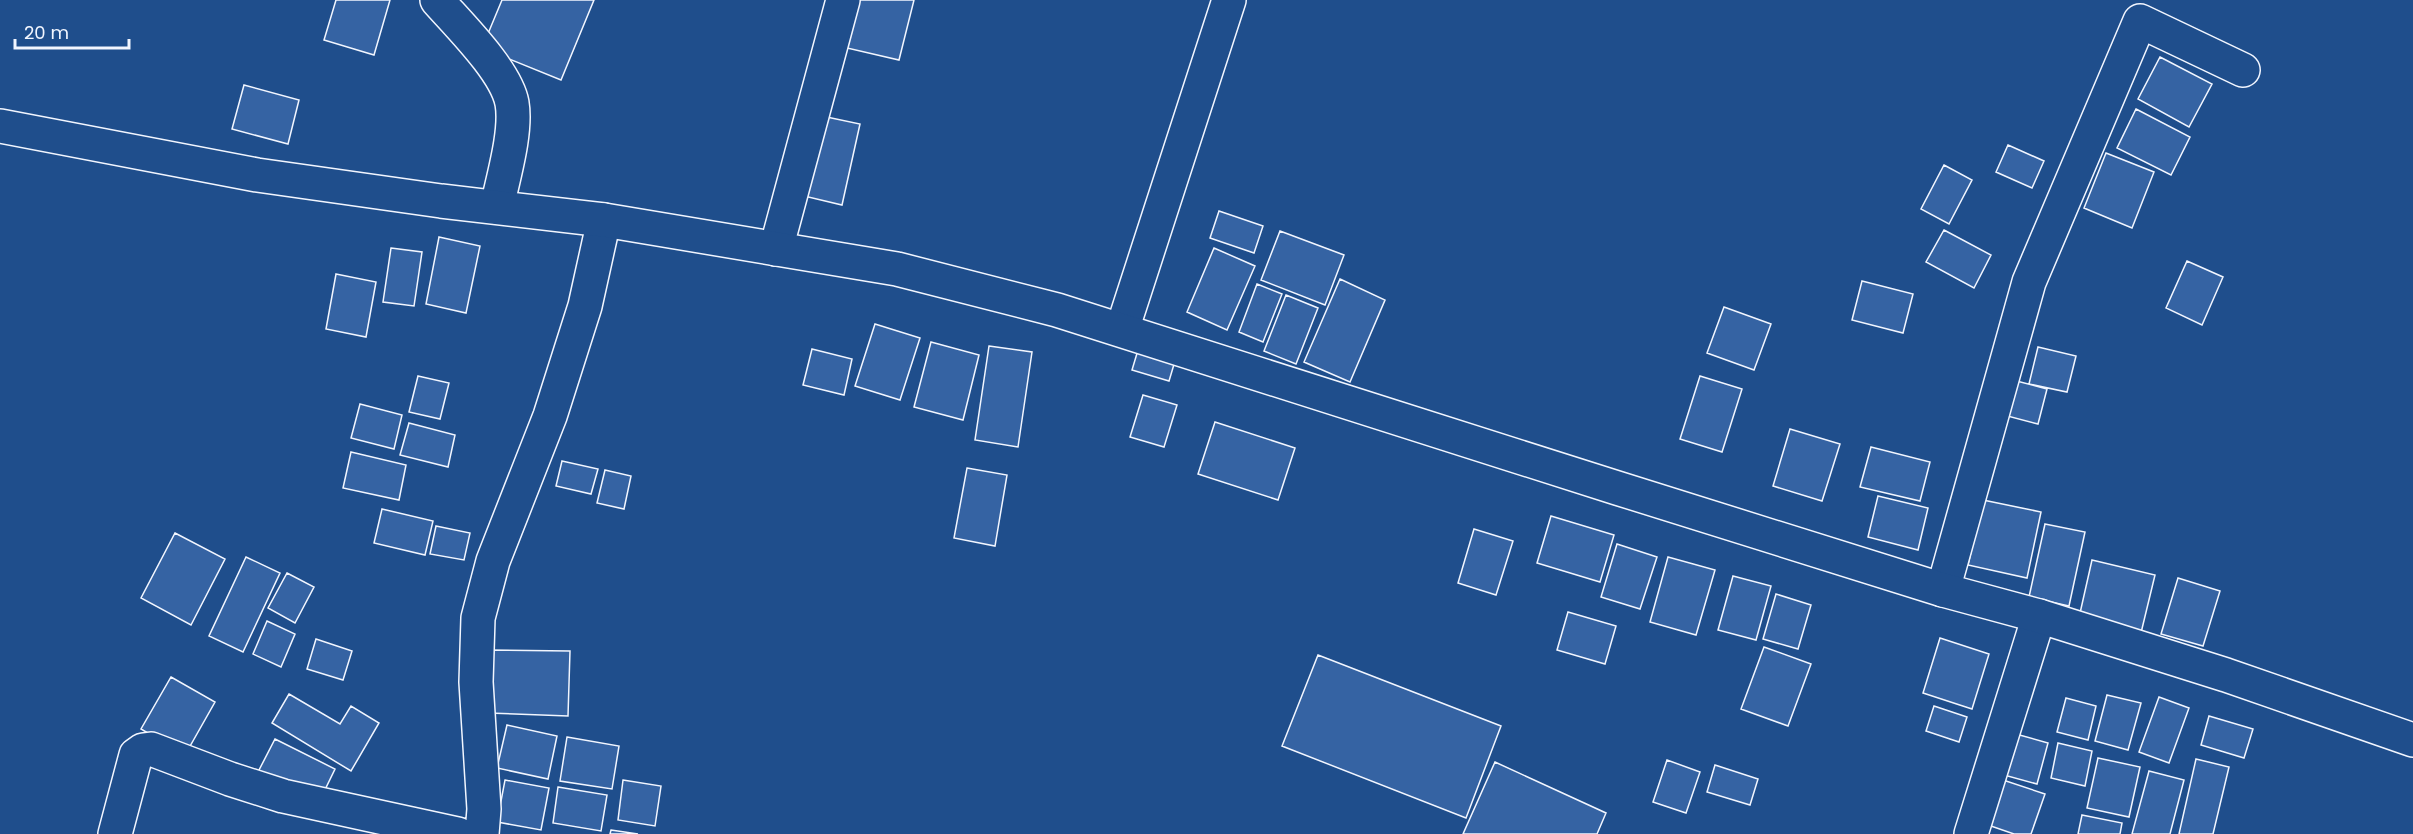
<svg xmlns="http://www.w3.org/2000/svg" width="2413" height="834" viewBox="0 0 2413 834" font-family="Poppins,sans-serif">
  <rect width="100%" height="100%" fill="#1f4e8c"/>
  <path fill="#3563a3" stroke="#f2f6ff" stroke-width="1.5" d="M 336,0 L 390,0 L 374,55 L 324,40 Z
    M 502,0 L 594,0 L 561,80 L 482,48 Z
    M 859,0 L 914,0 L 899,60 L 847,48 Z
    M 2160,57 L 2212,84 L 2189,127 L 2138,99 Z
    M 244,85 L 299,100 L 288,144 L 232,129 Z
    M 2136,109 L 2190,137 L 2171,175 L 2117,148 Z
    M 822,116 L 860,124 L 842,205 L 804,196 Z
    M 2008,145 L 2044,161 L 2032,188 L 1996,172 Z
    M 2106,153 L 2154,172 L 2132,228 L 2084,208 Z
    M 1944,165 L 1972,180 L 1949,224 L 1921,209 Z
    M 1219,211 L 1263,226 L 1254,253 L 1210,238 Z
    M 1944,230 L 1991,255 L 1974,288 L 1926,262 Z
    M 1280,231 L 1344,255 L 1325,305 L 1261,280 Z
    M 439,237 L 480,246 L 466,313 L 426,304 Z
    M 391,248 L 422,252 L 414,306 L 383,302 Z
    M 1214,248 L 1255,266 L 1227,330 L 1187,312 Z
    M 2187,261 L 2223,277 L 2202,325 L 2166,308 Z
    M 336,274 L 376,282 L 366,337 L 326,329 Z
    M 1340,279 L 1385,300 L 1350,382 L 1304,362 Z
    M 1862,281 L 1913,294 L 1903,333 L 1852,320 Z
    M 1257,284 L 1282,294 L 1263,342 L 1239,332 Z
    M 1286,295 L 1318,308 L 1296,364 L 1264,351 Z
    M 1724,307 L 1771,324 L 1754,370 L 1707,353 Z
    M 875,324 L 920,338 L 900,400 L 855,386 Z
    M 931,342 L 979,355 L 963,420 L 914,407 Z
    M 989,346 L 1032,352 L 1018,447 L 975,440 Z
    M 2038,347 L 2076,356 L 2067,392 L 2029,384 Z
    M 812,349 L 852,359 L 844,395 L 803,385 Z
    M 1138,350 L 1175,361 L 1169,381 L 1132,370 Z
    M 418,376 L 449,383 L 440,419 L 409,412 Z
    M 1700,376 L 1742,389 L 1722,452 L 1680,439 Z
    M 2005,378 L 2047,389 L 2038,424 L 1996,413 Z
    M 1143,395 L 1177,405 L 1164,447 L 1130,437 Z
    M 360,404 L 402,415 L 394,449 L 351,438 Z
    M 1215,422 L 1295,448 L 1278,500 L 1198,474 Z
    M 409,423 L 455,435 L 448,467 L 400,455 Z
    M 1790,429 L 1840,444 L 1822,501 L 1773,486 Z
    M 1871,447 L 1930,462 L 1920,501 L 1860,487 Z
    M 351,452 L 406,465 L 399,500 L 343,488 Z
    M 562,461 L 598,469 L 591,494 L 556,486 Z
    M 967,468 L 1007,475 L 995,546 L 954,538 Z
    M 605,470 L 631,476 L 624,509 L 597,503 Z
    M 1878,496 L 1928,508 L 1918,550 L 1868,537 Z
    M 1983,500 L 2041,512 L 2027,578 L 1968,565 Z
    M 382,509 L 433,521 L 425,555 L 374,543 Z
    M 1551,516 L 1614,535 L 1600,582 L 1537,563 Z
    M 2045,524 L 2085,532 L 2069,606 L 2029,597 Z
    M 436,526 L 470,533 L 464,560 L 430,554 Z
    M 1474,529 L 1513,541 L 1496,595 L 1458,583 Z
    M 175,533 L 225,559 L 191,625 L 141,598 Z
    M 1617,544 L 1657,557 L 1640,609 L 1601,597 Z
    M 246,557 L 280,573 L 243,652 L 209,636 Z
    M 1668,557 L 1715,570 L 1696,635 L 1650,622 Z
    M 2092,560 L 2155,575 L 2140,637 L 2078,622 Z
    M 287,573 L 314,587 L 295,623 L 268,608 Z
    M 1733,576 L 1771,586 L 1756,640 L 1718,630 Z
    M 2178,578 L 2220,591 L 2203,646 L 2161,634 Z
    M 1776,594 L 1811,605 L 1798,649 L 1763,639 Z
    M 1568,612 L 1616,626 L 1605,664 L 1557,650 Z
    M 267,621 L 295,634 L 281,667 L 253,654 Z
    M 1940,638 L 1989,654 L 1972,709 L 1923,693 Z
    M 316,639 L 352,651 L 343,680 L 307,669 Z
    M 1764,647 L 1811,664 L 1788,726 L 1741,709 Z
    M 490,650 L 570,651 L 568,716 L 488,713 Z
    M 1318,655 L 1501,726 L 1466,818 L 1282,746 Z
    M 171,677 L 215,702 L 185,755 L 141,729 Z
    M 289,694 L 340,724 L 351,706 L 379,723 L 351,771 L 272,723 Z
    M 2107,695 L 2141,703 L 2128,750 L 2095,741 Z
    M 2159,697 L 2189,708 L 2169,763 L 2139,752 Z
    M 2066,698 L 2096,706 L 2088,740 L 2057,732 Z
    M 1934,706 L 1967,717 L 1959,742 L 1926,731 Z
    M 2209,716 L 2253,729 L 2244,758 L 2201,745 Z
    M 507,725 L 557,736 L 548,779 L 497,768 Z
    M 2016,734 L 2048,743 L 2037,784 L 2004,775 Z
    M 567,737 L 619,746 L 612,789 L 560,781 Z
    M 275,739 L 335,769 L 319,802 L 258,772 Z
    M 2058,743 L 2092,751 L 2085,786 L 2051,778 Z
    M 2098,758 L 2140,767 L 2129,817 L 2087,808 Z
    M 2196,759 L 2229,767 L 2213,834 L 2179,834 Z
    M 1667,760 L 1700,772 L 1686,813 L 1653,802 Z
    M 1495,762 L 1606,813 L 1597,834 L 1463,834 Z
    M 1715,765 L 1758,779 L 1750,805 L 1707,792 Z
    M 2149,771 L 2184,780 L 2170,834 L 2132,834 Z
    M 505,780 L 549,788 L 541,830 L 497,822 Z
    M 623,780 L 661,786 L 655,826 L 618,820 Z
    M 2003,780 L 2045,794 L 2031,834 L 2014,834 L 1988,825 Z
    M 558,787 L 607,795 L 601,831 L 553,823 Z
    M 2082,815 L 2122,823 L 2120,834 L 2078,834 Z
    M 611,830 L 638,834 L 610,834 Z"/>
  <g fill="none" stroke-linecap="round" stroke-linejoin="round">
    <g stroke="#f2f6ff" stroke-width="36">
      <path id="street" d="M 437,0 C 459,25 506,71 512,103 C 517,132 503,178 497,207
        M 776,249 L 843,0
        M 1122,330 L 1229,0
        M 1943,590 L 2029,282 L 2140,21 L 2243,70
        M 115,834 L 136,755 L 143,750 L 151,749 L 230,779 L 283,796 L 458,834
        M 482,834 L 484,809 L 476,682 L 478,618 L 493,561 L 550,416 L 585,306 L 604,220
        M 1971,834 L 2039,616"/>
    </g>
    <g stroke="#f2f6ff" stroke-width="36">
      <path id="primary" d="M 0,126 L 257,175 L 441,201 L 604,220 L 897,269 L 1057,310 L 1617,488 L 1943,590 L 2039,616 L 2226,675 L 2413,740"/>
    </g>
    <use href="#street" stroke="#1f4e8c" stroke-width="33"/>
    <use href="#primary" stroke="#1f4e8c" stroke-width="33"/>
  </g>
  <path d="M15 39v9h114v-9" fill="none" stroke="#f2f6ff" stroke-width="3"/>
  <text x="24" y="39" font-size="18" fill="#f2f6ff" stroke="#1f4e8c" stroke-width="4.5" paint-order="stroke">20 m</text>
</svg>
